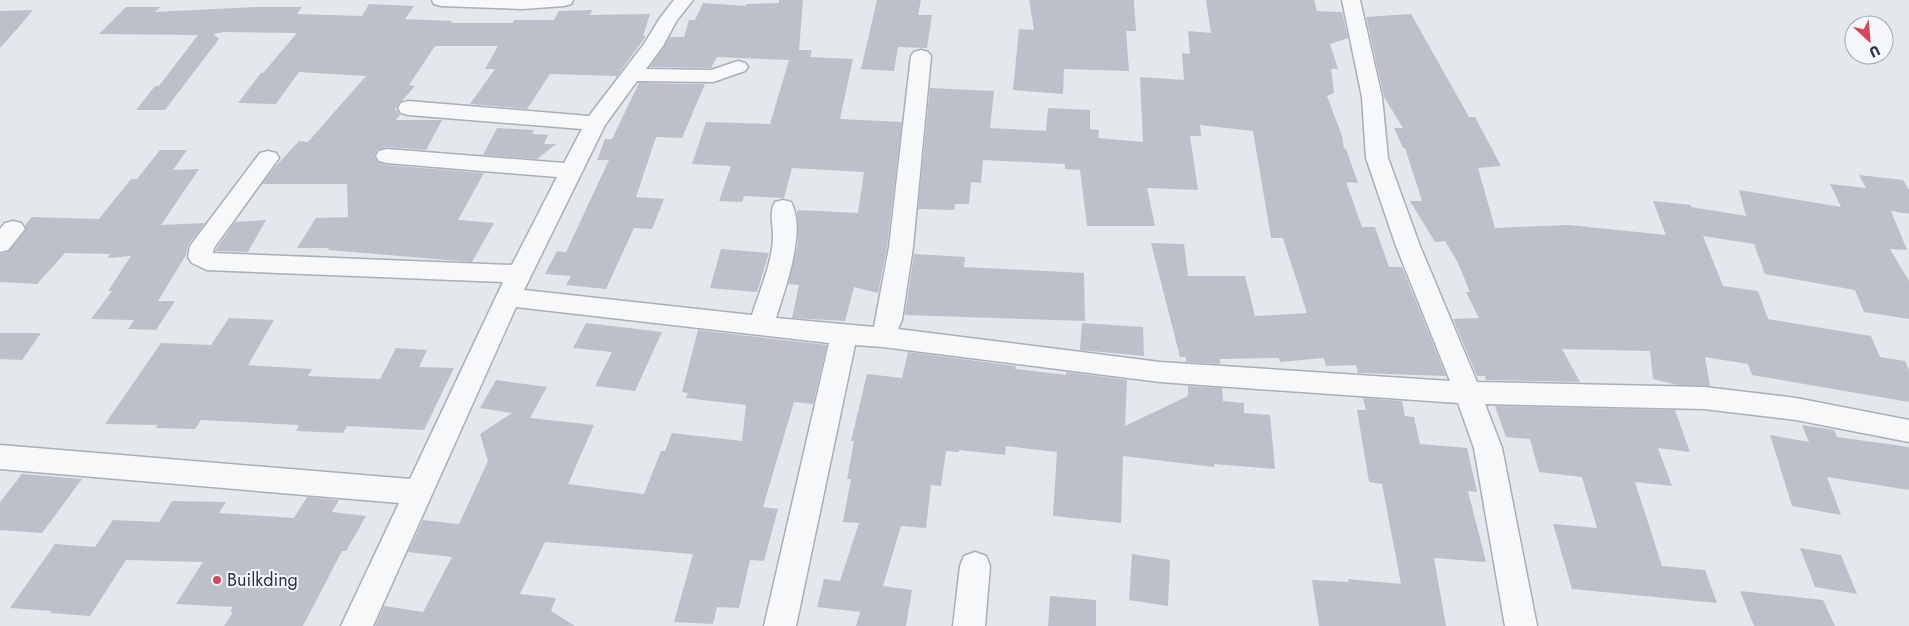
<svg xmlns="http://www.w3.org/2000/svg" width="1909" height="626" viewBox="0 0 1909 626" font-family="Jost,sans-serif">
  <rect width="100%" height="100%" fill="#e4e7ec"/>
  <path fill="#bbc0ca" d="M 779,0 L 803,0 L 799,50 L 812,50 L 810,57 L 853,59 L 840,119 L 902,122 L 887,247 L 878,293 L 854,287 L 845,321 L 792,318 L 799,285 L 788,284 L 798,244 L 797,213 L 798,210 L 858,213 L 864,172 L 792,168 L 784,198 L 744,196 L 742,202 L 719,201 L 731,166 L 692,164 L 706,122 L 770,124 L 789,60 L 717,57 L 711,68 L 650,67 L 670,37 L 684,37 L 689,20 L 695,20 L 703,3 L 746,6 L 746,4 L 779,3 Z
    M 877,0 L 921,0 L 918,15 L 932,15 L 927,48 L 898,47 L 894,71 L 861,69 Z
    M 1029,0 L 1134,0 L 1136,31 L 1126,31 L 1129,71 L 1064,69 L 1063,94 L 1013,90 L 1019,29 L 1034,30 Z
    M 1206,0 L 1314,0 L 1317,11 L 1342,12 L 1348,38 L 1330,44 L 1338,69 L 1331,69 L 1334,93 L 1327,96 L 1342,136 L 1344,149 L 1346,149 L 1358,183 L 1346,182 L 1362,227 L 1375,227 L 1389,267 L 1402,267 L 1446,376 L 1358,373 L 1356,365 L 1326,366 L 1324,358 L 1280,362 L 1279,358 L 1220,359 L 1220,364 L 1186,362 L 1186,357 L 1180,357 L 1151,243 L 1184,244 L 1188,276 L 1245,276 L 1255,316 L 1307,313 L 1283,238 L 1271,238 L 1253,131 L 1200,125 L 1201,136 L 1190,136 L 1198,190 L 1147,188 L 1155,226 L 1087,226 L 1080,170 L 1065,169 L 1065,164 L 983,160 L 981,183 L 971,182 L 969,204 L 955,204 L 954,210 L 918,209 L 930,88 L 994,91 L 990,128 L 1046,131 L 1048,108 L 1090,110 L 1090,129 L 1099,130 L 1098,138 L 1143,142 L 1140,77 L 1184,80 L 1182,53 L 1190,54 L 1188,31 L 1211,33 Z
    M 369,4 L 414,6 L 405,19 L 452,21 L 451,23 L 513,23 L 514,20 L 554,20 L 559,11 L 592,10 L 590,15 L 650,14 L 643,36 L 646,36 L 617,76 L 550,74 L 527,109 L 470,104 L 495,69 L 485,69 L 498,46 L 435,46 L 409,85 L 415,86 L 394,110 L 397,110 L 400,115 L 396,120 L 442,120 L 426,150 L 387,147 L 377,150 L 374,157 L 379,163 L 387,165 L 484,173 L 458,220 L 494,223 L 472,262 L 328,250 L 329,248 L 297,248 L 316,218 L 348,217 L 347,184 L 262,184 L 276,166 L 299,141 L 308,142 L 366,76 L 299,72 L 276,104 L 238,103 L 261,73 L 263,73 L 297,33 L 224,32 L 213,34 L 219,39 L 165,110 L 136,110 L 155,86 L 159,86 L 198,35 L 99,34 L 126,7 L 160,7 L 155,12 L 255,7 L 302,7 L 297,14 L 362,16 Z
    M 33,10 L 17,29 L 0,48 L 0,11 Z
    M 1411,14 L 1469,117 L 1475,117 L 1501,166 L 1478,168 L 1495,228 L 1569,225 L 1666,235 L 1653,201 L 1691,205 L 1691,207 L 1746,216 L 1739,190 L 1841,207 L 1830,184 L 1866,188 L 1859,175 L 1903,180 L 1909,190 L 1909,214 L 1891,211 L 1907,250 L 1890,249 L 1909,281 L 1909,319 L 1864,312 L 1855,290 L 1765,274 L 1754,244 L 1703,236 L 1723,286 L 1758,291 L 1768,319 L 1871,336 L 1880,357 L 1905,361 L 1909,370 L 1909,402 L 1752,375 L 1748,364 L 1705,357 L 1710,386 L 1677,385 L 1653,379 L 1650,351 L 1562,349 L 1580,382 L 1486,380 L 1485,376 L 1477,376 L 1453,319 L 1479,318 L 1466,292 L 1470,292 L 1457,261 L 1445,241 L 1435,242 L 1410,201 L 1422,201 L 1405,148 L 1403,148 L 1394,128 L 1403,128 L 1384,97 L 1366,17 Z
    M 639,83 L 705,84 L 682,138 L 656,137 L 636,197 L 664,199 L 652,229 L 634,228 L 606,289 L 566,285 L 571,276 L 545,274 L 557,251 L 566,252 L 609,160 L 597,160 L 605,139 L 612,139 Z
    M 497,128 L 534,130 L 532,134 L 548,135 L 544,144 L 556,144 L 537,159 L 483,155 Z
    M 160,150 L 187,150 L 173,170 L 199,169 L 161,225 L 205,223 L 188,245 L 186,255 L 158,301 L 175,301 L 156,330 L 128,329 L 134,320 L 91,319 L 112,291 L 108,291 L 131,256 L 108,258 L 110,254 L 65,253 L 37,284 L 0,282 L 0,254 L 9,251 L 26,230 L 25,225 L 32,217 L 99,219 L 131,179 L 137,179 Z
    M 266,220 L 248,252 L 215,251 L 235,222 Z
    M 721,249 L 769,253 L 757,292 L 710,288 Z
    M 914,254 L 965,257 L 964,267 L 1084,273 L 1085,321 L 905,315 Z
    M 229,318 L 274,320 L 248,365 L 312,369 L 308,376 L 380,379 L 396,348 L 427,350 L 419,367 L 454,368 L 424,430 L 347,426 L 343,433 L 296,431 L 299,425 L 201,420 L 195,429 L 156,428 L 158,425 L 105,424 L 161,343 L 211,345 Z
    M 586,323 L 662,332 L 635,391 L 595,386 L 612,352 L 573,348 Z
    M 1082,323 L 1143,327 L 1144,356 L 1080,350 Z
    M 698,330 L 827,345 L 813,404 L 794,402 L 763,507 L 778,509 L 764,561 L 750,560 L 739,608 L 717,607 L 713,624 L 674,622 L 693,554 L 545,542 L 520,594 L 556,598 L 551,611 L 575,626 L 375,626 L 384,606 L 423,612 L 452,557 L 408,552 L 423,520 L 459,524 L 488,461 L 480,434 L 512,413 L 480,408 L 496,380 L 547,387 L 530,418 L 594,425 L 568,484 L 644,494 L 661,451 L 665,451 L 672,433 L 742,441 L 746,405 L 686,398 L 688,393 L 682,392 Z
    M 0,333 L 41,333 L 22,360 L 0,359 Z
    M 908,352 L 1016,366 L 1015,369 L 1066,375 L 1066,372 L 1127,380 L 1125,426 L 1188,396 L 1188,386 L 1222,388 L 1223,401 L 1244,403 L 1244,413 L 1270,415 L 1275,469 L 1214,464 L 1214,467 L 1123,456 L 1121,523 L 1053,516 L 1057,452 L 1006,446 L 1005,455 L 959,450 L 959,452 L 946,451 L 941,486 L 931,485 L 926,528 L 901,526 L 883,586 L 912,590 L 906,626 L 856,626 L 860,612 L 817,607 L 824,579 L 840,581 L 859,523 L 843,522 L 851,479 L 847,479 L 854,441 L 851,441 L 867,374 L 902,378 Z
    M 1363,398 L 1402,401 L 1405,416 L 1414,417 L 1420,444 L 1467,448 L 1477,492 L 1468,491 L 1486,562 L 1434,558 L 1446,626 L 1319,626 L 1312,580 L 1349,582 L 1348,579 L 1401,584 L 1382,484 L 1369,482 L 1357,410 L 1366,410 Z
    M 1495,406 L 1675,410 L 1690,452 L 1658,448 L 1672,486 L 1635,482 L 1662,566 L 1705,570 L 1717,603 L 1572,589 L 1553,524 L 1597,528 L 1582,477 L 1539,472 L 1530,439 L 1506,437 Z
    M 1802,425 L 1834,430 L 1837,437 L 1909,447 L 1909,490 L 1827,477 L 1841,515 L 1792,506 L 1770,435 L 1809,442 Z
    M 22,474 L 82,479 L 42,533 L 0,530 L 0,502 Z
    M 307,497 L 339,500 L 332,512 L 366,516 L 346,551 L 342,551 L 303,626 L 224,626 L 233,612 L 230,612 L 233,607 L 176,604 L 203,562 L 126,560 L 90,616 L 50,613 L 52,611 L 10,608 L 55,544 L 95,547 L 113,520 L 159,522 L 172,501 L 226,502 L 219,513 L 294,518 Z
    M 1800,548 L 1841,555 L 1857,594 L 1815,587 Z
    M 1132,554 L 1170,560 L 1168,606 L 1129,600 Z
    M 1740,591 L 1823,600 L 1835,626 L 1754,626 Z
    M 1050,596 L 1096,600 L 1096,626 L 1048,626 Z"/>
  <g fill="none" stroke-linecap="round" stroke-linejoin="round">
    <g stroke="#a9aeb7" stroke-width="3">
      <path id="street" d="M 432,0 L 573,0 L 571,4 L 564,6 L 523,9 L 441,6 L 434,4 Z
        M 674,0 L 693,0 L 677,20 L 663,46 L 646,69 L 711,70 L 738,61 L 745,63 L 748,67 L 745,71 L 713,82 L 637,81 L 605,125 L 524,290 L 752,315 C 759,292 773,261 773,236 C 773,225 769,212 775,202 L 783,200 L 791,202 C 807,230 785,289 776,318 L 874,327 L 889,247 L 911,56 L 914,52 L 921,50 L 928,52 L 931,56 L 913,247 L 902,320 L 898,329 L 1160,362 L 1450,381 L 1396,246 L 1366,158 L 1362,97 L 1342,0 L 1360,0 L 1382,97 L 1388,158 L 1420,246 L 1477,382 L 1704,387 L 1796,398 L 1909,420 L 1909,442 L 1796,420 L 1704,409 L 1485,404 L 1502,448 L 1537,626 L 1505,626 L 1474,448 L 1458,403 L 1160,382 L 883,347 L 855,345 L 796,626 L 764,626 L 829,343 L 516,307 L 373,626 L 341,626 L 399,503 L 0,469 L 0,445 L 410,479 L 503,282 L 207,270 L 192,263 L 188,257 L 190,246 L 260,153 L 268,151 L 276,153 L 279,158 L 214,248 L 213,253 L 512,265 L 557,177 L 387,163 L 379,161 L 376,156 L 379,151 L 387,149 L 564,163 L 582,129 L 408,115 L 401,113 L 398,108 L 401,103 L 408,101 L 589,116 L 644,44 L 660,18 Z
        M 13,221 L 21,223 L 25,229 L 8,250 L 0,252 L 0,229 L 5,223 Z
        M 975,552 L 986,556 L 990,566 L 985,626 L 953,626 L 960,566 L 964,556 Z"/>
    </g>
    <use href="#street" fill="#f7f8fa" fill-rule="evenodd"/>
  </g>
  <circle fill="#d1495b" stroke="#f4f6f9" stroke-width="2" cx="217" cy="580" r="5"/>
  <g text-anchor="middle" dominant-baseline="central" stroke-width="4" stroke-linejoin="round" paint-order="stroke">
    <g font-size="18" fill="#2b3445" stroke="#f4f6f9" text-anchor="start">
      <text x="227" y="580">Builkding</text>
    </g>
  </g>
  <g transform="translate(1869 40) rotate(154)"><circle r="24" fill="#f4f6f9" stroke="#a4a8b1"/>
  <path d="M0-4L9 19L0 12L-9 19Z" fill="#d1495b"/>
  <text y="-8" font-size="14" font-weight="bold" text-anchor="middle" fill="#2b3445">U</text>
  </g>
</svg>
